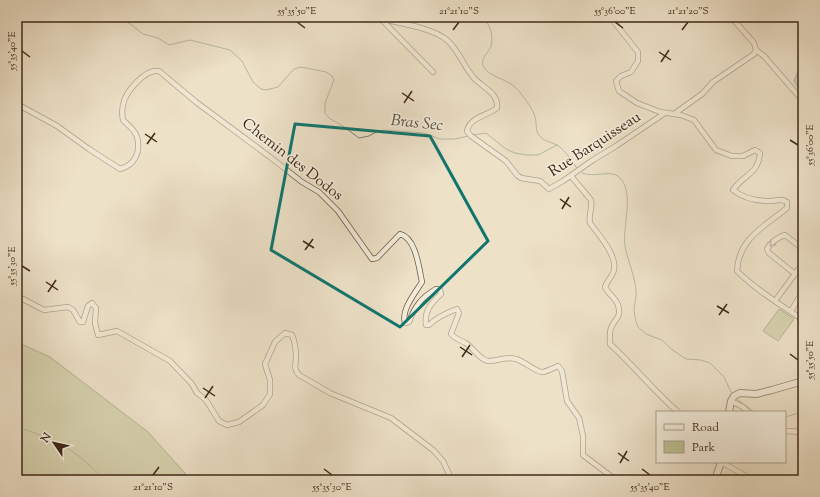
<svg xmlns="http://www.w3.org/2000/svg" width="820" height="497" viewBox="0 0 820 497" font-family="'Sorts Mill Goudy',serif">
  <rect width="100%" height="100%" fill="#ede1c8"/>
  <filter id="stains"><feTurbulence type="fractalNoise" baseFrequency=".005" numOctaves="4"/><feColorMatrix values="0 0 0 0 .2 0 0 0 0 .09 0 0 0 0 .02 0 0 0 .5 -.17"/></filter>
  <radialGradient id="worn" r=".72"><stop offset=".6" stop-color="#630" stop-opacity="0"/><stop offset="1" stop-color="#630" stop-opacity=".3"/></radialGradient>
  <path fill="#bdc293" stroke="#7e7656" d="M 779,309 L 794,319 L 778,341 L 763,331 Z
    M 17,342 L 50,357 L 148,432 L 191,480 L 17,480 Z"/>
  <path fill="#9abeb0" stroke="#768374" d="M 803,71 L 803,89 L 797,86 L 794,81 L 797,73 Z"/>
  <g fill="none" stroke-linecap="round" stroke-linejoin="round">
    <path stroke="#768374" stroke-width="1" d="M 119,17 L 129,23 L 143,34 L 158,38 L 169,45 L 190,40 L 230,50 L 242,61 L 253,82 L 261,89 L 266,90 L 278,87 L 294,69 L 301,67 L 326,72 L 332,76 L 334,80 L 325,103 L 325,113 L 329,118 L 343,126 L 359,138 L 369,136 L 378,131 L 384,130 L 424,133 L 440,139 L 455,139 L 468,136
      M 443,17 C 450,22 459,19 467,17
      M 480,17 C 490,21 494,36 491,46 C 488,54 477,60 486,70 C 493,77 507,80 515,87 C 521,93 534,110 535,117 C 537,123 535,130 539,135 C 543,141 551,142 557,145 C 565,150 571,160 577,168
      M 473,135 L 486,133 L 506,149 L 515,153 L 527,155 L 538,155 L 557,145
      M 582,173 C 594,178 609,170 618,176 C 636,191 622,225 625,246 C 628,262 635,276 636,291 C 637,295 635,298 635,303 C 633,310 635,320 638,327 L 646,334 L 662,340 L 671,349 L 686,359 L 701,360 L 710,363 L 724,377 L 731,392
      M 738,400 L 754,412
      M 785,417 L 803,412
      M 17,427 C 33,432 49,438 63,446 C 79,454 92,468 105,480"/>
    <g stroke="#6a5845" stroke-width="6">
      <path id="street" d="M 379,17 L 381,19 C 400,23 434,28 448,41 C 459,51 464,67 474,78 C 483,88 499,93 497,108 C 487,116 470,117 467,131 L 471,136 L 506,161 L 517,175 L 521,178 L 540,181 L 549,189 L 563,181 L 593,160 L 616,146 L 665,113
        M 610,17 L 638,52 L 638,61 L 631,72 L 621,76 L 616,81 L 619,91 L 637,103 L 660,112 L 681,115 L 694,120 L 716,150 L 732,156 L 743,156 L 755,150 L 760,153 C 758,175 744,174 733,190 C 743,198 756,201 769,201 C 776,201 781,198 787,202 L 787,208 C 765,226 738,239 737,271 C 756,290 781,305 803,320
        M 381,19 L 433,72
        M 756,50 L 764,56 L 803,101
        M 17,104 L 57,126 L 89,149 L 120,169 C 135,165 141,152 137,137 C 135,130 128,125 123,120 C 122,115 122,110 123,105 C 125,92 145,69 159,71 L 196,102 L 270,157 L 302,182 L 319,192 L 338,211 L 372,259 L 377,258 L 400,234 C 416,238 419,268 422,282 C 415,293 401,310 405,323 L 409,322 C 415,306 421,298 436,289 L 440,290 L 441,294 C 431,303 424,311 426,325 L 429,325 C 437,317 446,313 457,309 L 459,313 L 451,334 C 455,339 461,340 467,344 C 473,348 480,360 488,361 C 498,361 506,356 516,359 C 524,361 537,373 543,372 C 548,371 553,368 558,366 L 562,371 L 567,401 L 579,418 L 583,436 L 583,455 L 616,480
        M 674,114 L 702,94 L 713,82 L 754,54 L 756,50 L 754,43 L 731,17
        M 571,176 L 591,200 C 593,207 588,215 590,223 C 598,234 620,258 613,273 C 611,278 607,281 605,287 C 608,294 615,297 618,305 C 622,318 615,318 611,328 C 609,333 610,339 610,344 C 634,366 654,391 678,412
        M 795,274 L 769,253 L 767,249 C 770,243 778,237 785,235 L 803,249
        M 17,296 L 44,310 L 68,307 L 73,310 L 80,322 L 83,322 L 88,306 L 92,303 L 96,308 L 95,323 L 98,335 L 117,331 L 170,361 L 192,384 L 197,393 L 206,400 L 219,421 L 227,425 L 239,422 L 263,405 L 270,394 L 270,380 L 265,364 L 275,342 L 285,333 L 292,335 C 295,342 296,349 296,357 C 296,364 293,369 299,375 L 330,393 L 391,418 L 433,450 L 443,461 L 449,474 L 450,480
        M 775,301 L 803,263
        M 791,311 L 803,291
        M 731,401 L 743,407 L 748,412
        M 785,431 L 803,432
        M 721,462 L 753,480"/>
    </g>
    <g stroke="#3f2a19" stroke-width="8">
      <path id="secondary" d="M 729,412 L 731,401 L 734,396 L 740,393 L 756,394 L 772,390 L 803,381
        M 715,480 L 721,462"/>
    </g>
    <use href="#street" stroke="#f3ecdb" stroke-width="4.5"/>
    <use href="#secondary" stroke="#f3ecdb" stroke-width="6"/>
  </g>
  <defs><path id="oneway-chevron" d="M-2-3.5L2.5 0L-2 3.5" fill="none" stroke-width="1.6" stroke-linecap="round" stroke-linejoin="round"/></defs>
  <use stroke="#998b7a" href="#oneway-chevron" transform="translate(772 244) rotate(135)"/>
  <path d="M0 0H820V497H0ZM 295,124 L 430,136 L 488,241 L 400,327 L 271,250 Z" fill="#ede1c8" fill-opacity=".55" fill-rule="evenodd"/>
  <path fill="none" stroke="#0f766e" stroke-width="3" stroke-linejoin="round" d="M 295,124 L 430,136 L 488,241 L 400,327 L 271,250 Z"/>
  <path fill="none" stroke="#3f2a19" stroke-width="1.5" d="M 297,22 L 305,28M 615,22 L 623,28M 453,30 L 459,22M 682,30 L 688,22M 22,51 L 30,57M 659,52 L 671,60M 661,62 L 669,50M 402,93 L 414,101M 404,103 L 412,91M 145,134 L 157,142M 790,140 L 798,145M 147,144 L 155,133M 560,199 L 571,207M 562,209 L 569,197M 303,241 L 314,248M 305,250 L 313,239M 22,266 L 30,271M 46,282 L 58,290M 48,292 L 56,280M 717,306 L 729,313M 719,315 L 727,304M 460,347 L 472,355M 790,354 L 798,360M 462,357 L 470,345M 203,388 L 215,396M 205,398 L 213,386M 618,453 L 629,461M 620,463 L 627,451M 324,469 L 332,475M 642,469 L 650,475M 153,475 L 159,467"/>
  <g text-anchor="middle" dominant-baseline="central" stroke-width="3.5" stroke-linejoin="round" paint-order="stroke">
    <g font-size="15" fill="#3f2a19" stroke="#f3ecdb">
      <text transform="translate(595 145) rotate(-33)">Rue Barquisseau</text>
      <text transform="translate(292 160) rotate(38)">Chemin des Dodos</text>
    </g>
    <g font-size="16" font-style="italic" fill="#564f3f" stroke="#f3ecdb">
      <text transform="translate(417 124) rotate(6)">Bras Sec</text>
    </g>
  </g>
  <rect width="820" height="497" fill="none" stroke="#ede1c8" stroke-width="44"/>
  <rect x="656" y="411" width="130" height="52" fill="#f3ecdb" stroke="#ab9e8d"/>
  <rect x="664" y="424" width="20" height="6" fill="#f3ecdb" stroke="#ab9e8d"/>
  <text x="692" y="431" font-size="12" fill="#3f2a19">Road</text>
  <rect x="664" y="441" width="20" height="12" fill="#bdc293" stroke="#ab9e8d"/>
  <text x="692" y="451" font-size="12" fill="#3f2a19">Park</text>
  <g transform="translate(54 443) rotate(304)" stroke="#f3ecdb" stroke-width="3" paint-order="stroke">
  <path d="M0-3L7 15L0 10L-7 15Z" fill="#3f2a19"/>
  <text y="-6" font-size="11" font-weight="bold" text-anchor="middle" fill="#3f2a19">N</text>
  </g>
  <rect x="22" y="22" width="776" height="453" fill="none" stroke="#3f2a19" stroke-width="1.5"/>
  <g font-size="10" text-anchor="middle" fill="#3f2a19">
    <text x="297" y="14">55°35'50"E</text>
    <text x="459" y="14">21°21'10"S</text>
    <text x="615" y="14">55°36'00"E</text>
    <text x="688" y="14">21°21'20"S</text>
    <text transform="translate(11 51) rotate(-90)" y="4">55°35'40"E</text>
    <text transform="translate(809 145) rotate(-90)" y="4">55°36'00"E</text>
    <text transform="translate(11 266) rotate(-90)" y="4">55°35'30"E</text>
    <text transform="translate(809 360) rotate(-90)" y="4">55°35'50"E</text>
    <text x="153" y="490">21°21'10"S</text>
    <text x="332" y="490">55°35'30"E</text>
    <text x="650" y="490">55°35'40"E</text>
  </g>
  <rect width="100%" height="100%" filter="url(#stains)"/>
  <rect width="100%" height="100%" fill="url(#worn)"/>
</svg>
